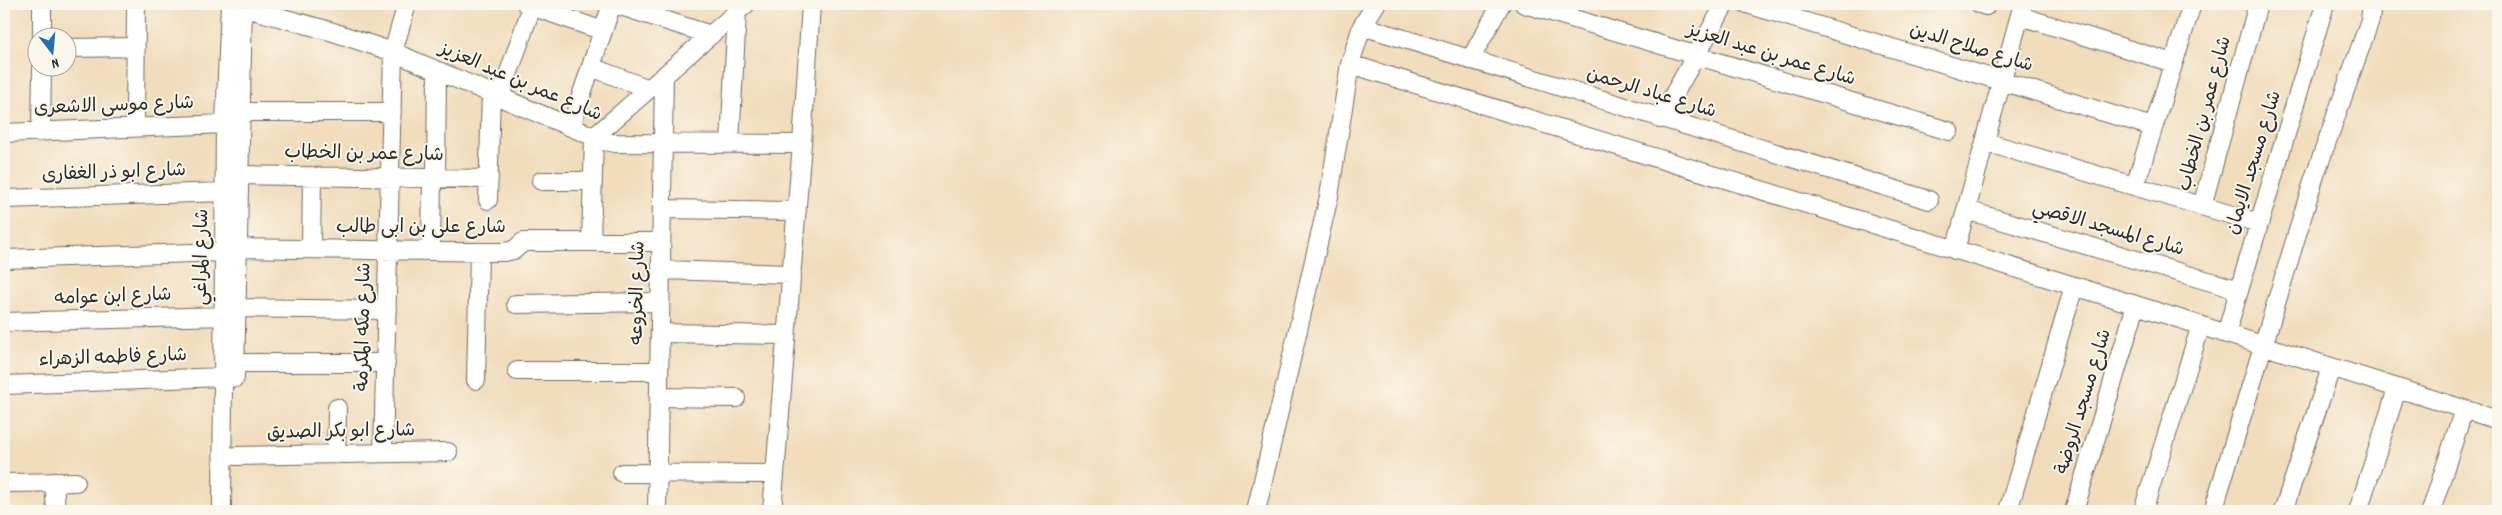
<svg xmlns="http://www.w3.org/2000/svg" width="2502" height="515" viewBox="0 0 2502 515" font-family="Dekko,'Playpen Sans Arabic',sans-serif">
  <rect width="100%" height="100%" fill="#fbf7ec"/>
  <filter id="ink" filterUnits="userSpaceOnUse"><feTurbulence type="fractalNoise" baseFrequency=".02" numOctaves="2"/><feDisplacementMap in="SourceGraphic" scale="10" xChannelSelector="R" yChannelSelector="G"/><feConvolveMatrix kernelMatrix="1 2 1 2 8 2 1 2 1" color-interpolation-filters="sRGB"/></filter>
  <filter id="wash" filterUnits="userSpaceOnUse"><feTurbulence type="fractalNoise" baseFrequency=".0096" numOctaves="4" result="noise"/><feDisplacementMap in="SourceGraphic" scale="20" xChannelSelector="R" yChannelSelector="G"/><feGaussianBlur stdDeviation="1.12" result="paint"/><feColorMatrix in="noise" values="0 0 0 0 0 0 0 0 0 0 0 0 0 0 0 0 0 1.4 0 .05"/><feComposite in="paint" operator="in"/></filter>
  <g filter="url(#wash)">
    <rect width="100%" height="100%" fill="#f1dcbb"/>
  </g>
  <g filter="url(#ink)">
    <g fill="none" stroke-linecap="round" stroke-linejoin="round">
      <g stroke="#70695d" stroke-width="20">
        <path id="street" d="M 231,4 L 330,31 L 393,52 L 604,141 L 616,143 L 802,144
          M 526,4 L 603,31
          M 614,4 L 711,35
          M 1524,4 L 1949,131
          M 1747,4 L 2153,127
          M 1980,4 L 1986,6
          M 2020,16 L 2173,63
          M 1362,26 L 1929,200
          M 42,38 L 42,4
          M 68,48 L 136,47
          M 1470,60 L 1501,4
          M 1350,64 L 2136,305 L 2498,420
          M 591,67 L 649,89
          M 501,95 L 532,6
          M 230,112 L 392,112
          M 1660,119 L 1725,4
          M 571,126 L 612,4
          M 135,128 L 136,4
          M 41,132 L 42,68
          M 4,133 L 225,124
          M 1985,142 L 2259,223
          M 730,143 L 737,12
          M 239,175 L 489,179
          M 436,178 L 437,71
          M 541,181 L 593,181
          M 2135,186 L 2192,4
          M 4,199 L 225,192
          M 488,200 L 491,92
          M 2202,206 L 2258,4
          M 662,209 L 797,211
          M 1966,210 L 2239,290
          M 591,242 L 594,137 L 746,4
          M 239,248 L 504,252 L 514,250 L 523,242 L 661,242
          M 311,249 L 312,176
          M 1955,250 L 2023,4
          M 431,251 L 432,178
          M 4,259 L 225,252
          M 661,270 L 792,274
          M 516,304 L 660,302
          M 237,308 L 387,310
          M 4,322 L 224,316
          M 660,333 L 786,335
          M 2226,334 L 2325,4
          M 236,363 L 386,363
          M 517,371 L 659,371
          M 235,378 L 243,4
          M 476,380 L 479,252
          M 4,385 L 224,377
          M 659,397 L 736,398
          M 383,453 L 393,52 L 407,4
          M 336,455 L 337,408
          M 235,456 L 448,452
          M 622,473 L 775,474
          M 54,482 L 56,511
          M 4,483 L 76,482
          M 222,511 L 225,124 L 230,4
          M 657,511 L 664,76
          M 772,511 L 802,144 L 811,4
          M 1256,511 L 1329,196 L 1350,64 L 1362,26 L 1376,4
          M 2008,511 L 2074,286
          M 2074,511 L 2136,305
          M 2143,511 L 2201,325
          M 2213,511 L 2314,178 L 2370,20 L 2372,4
          M 2283,511 L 2331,368
          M 2358,511 L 2397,389
          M 2431,511 L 2464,409"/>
      </g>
      <use href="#street" stroke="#fff" stroke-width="18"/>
    </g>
  </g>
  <g text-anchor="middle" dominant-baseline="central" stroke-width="4" stroke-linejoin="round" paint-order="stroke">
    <g font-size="19" fill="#2b2b2b" stroke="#fbf7ec">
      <text transform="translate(1971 49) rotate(17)">شارع صلاح الدين</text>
      <text transform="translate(1771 56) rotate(17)">شارع عمر بن عبد العزيز</text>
      <text transform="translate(520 83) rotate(23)">شارع عمر بن عبد العزيز</text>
      <text transform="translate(1651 94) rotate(17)">شارع عباد الرحمن</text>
      <text transform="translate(114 107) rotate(-2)">شارع موسى الاشعرى</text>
      <text transform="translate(2206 114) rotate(-75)">شارع عمر بن الخطاب</text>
      <text transform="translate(364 155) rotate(1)">شارع عمر بن الخطاب</text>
      <text transform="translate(2255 163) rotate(-73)">شارع مسجد الايمان</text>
      <text transform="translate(114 174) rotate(-2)">شارع ابو ذر الغفارى</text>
      <text x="421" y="228">شارع على بن ابى طالب</text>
      <text transform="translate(2108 230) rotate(16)">شارع المسجد الاقصي</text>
      <text transform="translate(203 257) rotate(-89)">شارع المراغي</text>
      <text transform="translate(639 293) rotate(-89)">شارع الخروعه</text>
      <text transform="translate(113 298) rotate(-2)">شارع ابن عوامه</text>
      <text transform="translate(365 327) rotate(-89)">شارع مكه المكرمة</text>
      <text transform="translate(113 359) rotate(-2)">شارع فاطمه الزهراء</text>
      <text transform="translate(2085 402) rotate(-73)">شارع مسجد الروضة</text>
      <text transform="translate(341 433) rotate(-1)">شارع ابو بكر الصديق</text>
    </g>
  </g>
  <rect width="2502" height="515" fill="none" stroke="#fbf7ec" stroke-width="20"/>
  <g transform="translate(52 52) rotate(164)"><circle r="24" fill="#fbf7ec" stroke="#a8a59f"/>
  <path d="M0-4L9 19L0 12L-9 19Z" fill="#1f6fb2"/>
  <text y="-8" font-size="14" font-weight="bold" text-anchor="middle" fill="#2b2b2b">N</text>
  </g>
</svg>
